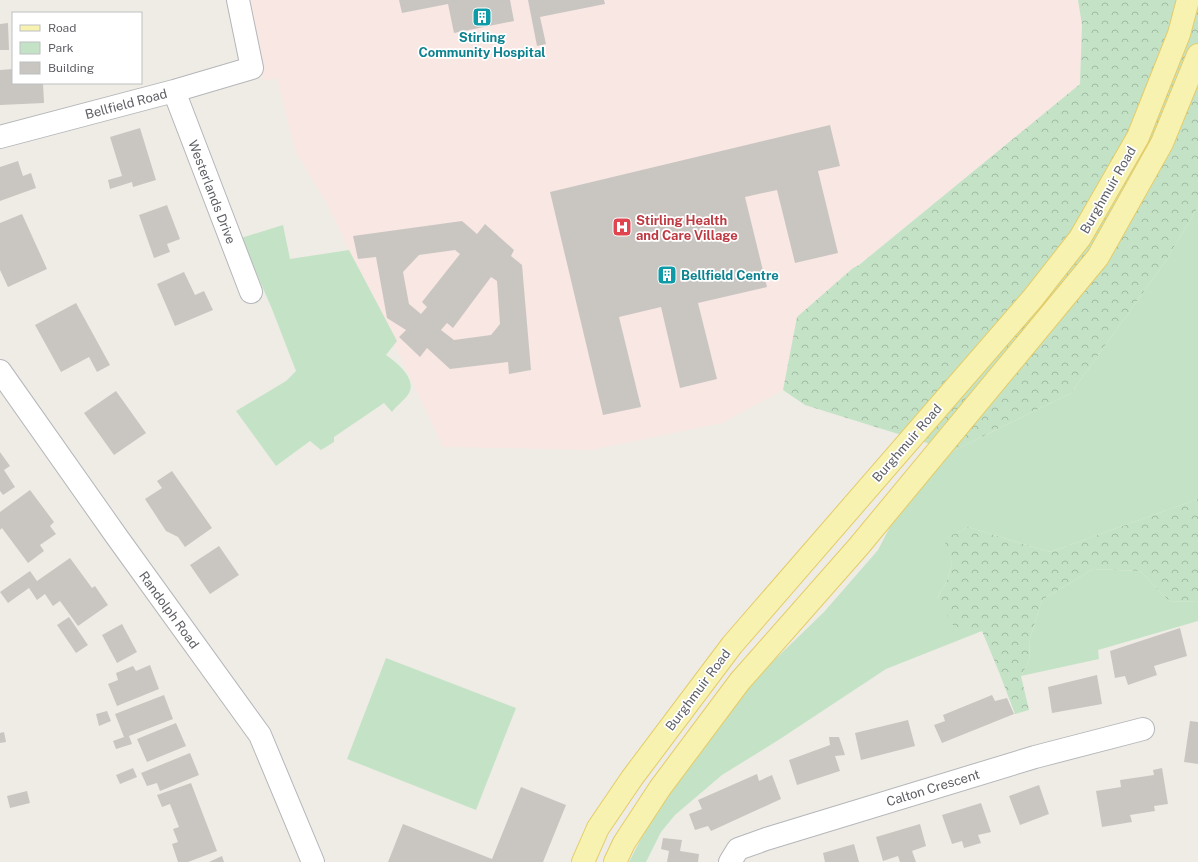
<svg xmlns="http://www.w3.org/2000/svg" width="1198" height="862" viewBox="0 0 1198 862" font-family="'Public Sans',sans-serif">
  <defs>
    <pattern id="forest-crowns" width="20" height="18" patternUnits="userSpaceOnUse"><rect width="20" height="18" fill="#c4e3c6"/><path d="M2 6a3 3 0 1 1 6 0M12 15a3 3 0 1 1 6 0" fill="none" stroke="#a2bba4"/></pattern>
  </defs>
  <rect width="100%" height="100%" fill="#eeece5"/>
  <path fill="#f9e7e3" d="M 250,0 L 1078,0 L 1082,25 L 1080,84 L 859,265 L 853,268 L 797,317 L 783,390 L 722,423 L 592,450 L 443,447 L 327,204 L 295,151 L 277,78 L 263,81 Z"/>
  <path fill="#c4e3c6" d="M 1198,207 L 1198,499 L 1050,552 L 968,527 L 945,539 L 952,563 L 947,581 L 937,598 L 982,631 L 886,669 L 780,739 L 722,775 L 675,815 L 661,832 L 646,862 L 629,862 L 658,806 L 736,703 L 759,675 L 824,612 L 878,550 L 892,523 L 907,500 L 930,475 L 953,451 L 1071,393 L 1165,262 Z
    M 283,225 L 290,259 L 349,250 L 397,341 L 386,355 C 396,362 417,378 409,393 C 406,399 396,406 392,412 L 384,403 L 334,437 L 334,442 L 321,450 L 310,441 L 276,466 L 236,411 L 286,381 L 296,371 L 272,309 L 241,238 Z
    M 1093,569 L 1140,571 L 1169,601 L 1198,602 L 1198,621 L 1098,650 L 1099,659 L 1021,676 L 1029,661 L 1030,639 L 1042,600 Z
    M 386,658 L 516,708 L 476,810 L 347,759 Z"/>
  <path fill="url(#forest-crowns)" d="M 1078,0 L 1198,0 L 1198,207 L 1165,262 L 1071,393 L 953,451 L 805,405 L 783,390 L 797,317 L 853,268 L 859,265 L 1080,84 L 1082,25 Z
    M 1198,499 L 1198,602 L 1169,601 L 1140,571 L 1093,569 L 1042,600 L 1030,639 L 1029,661 L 1021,676 L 1029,710 L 1015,714 L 999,672 L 982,631 L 957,632 L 937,598 L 947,581 L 952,563 L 944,539 L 968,527 L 1050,552 Z"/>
  <path fill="#c9c6c2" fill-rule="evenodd" d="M 399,0 L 510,0 L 514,21 L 454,33 L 448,4 L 402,13 Z
    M 528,0 L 604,0 L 605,4 L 540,17 L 546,44 L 537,46 Z
    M 8,23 L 9,50 L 0,50 L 0,24 Z
    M 13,69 L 13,83 L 43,83 L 44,103 L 0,105 L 0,70 Z
    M 830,125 L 840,166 L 818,171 L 838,253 L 795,263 L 777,190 L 745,197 L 767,287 L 698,303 L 717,379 L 680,388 L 661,307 L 619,317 L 641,407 L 603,415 L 550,192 Z
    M 140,128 L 156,180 L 133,187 L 132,182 L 110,189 L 108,180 L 122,176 L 110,137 Z
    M 18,161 L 23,176 L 31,173 L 36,188 L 0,201 L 0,167 Z
    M 167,205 L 180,239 L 167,244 L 170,252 L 154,258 L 139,215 Z
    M 22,214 L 47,269 L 8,287 L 0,270 L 0,223 Z
    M 462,221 L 477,234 L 485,224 L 514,250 L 511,256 L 522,265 L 531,370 L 509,374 L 508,362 L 450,369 L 427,348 L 420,357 L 399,337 L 406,330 L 387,318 L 376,257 L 358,259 L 353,236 ZM 455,250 L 460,254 L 422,302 L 427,307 L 421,314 L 409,304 L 403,272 L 419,255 ZM 491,277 L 497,281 L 500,324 L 491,335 L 454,340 L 441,330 L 447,323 L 453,328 Z
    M 184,272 L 195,295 L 204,291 L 213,310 L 175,326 L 157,284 Z
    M 76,303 L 110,365 L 97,372 L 89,357 L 61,372 L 35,325 Z
    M 116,391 L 146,433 L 114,455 L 84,413 Z
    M 0,452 L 10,466 L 4,470 L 15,487 L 3,495 L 0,491 Z
    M 172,471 L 212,528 L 185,547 L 178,537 L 166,531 L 145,499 L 162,488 L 157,481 Z
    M 30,490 L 54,522 L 50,526 L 56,534 L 40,545 L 44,551 L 28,563 L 2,528 L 0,530 L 0,512 Z
    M 219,546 L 239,575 L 210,594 L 190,565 Z
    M 70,558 L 92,588 L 95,586 L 108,605 L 78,626 L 60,601 L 53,606 L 45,594 L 37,600 L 29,588 L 8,603 L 0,592 L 30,571 L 37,581 Z
    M 69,617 L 88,645 L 76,653 L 57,625 Z
    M 122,624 L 137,652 L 117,663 L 102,635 Z
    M 1180,628 L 1187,656 L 1154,666 L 1157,675 L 1128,685 L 1125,676 L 1115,678 L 1110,651 Z
    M 150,665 L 159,689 L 117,706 L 108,684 L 118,680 L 116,673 L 133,666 L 136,671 Z
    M 1097,675 L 1102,704 L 1052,713 L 1048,687 Z
    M 164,695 L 173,719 L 129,736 L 132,744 L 116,749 L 113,741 L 124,737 L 115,714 Z
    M 992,695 L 995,701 L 1007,698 L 1014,714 L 942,743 L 934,725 L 945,721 L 943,715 Z
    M 107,711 L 111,721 L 99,726 L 96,714 Z
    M 908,720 L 915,746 L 861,760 L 855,733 Z
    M 1190,721 L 1198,722 L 1198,764 L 1184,762 Z
    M 176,723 L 186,746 L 147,762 L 137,739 Z
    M 4,732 L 6,742 L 0,743 L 0,733 Z
    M 829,737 L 839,737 L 845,755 L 835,756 L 840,771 L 797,785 L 789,760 L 830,745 Z
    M 190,753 L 199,775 L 160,791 L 157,783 L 147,786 L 141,773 Z
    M 133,768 L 137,777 L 120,784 L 116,775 Z
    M 1162,768 L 1168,804 L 1154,806 L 1155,811 L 1130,815 L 1132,822 L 1102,827 L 1096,791 L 1121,787 L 1120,780 L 1154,775 L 1153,770 Z
    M 757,774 L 759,781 L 772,775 L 781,799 L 711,831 L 708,826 L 695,830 L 689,814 L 702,809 L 698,800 Z
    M 191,783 L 217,851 L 188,862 L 178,862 L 172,844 L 178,842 L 173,829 L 179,827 L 170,804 L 162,807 L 157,795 Z
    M 1039,785 L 1049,814 L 1020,825 L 1009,796 Z
    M 521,787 L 566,805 L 543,862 L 388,862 L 403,824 L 492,859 Z
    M 27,791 L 30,803 L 10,808 L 7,796 Z
    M 981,803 L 991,832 L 978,835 L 981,843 L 964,848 L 962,841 L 952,844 L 942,815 Z
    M 920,824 L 926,846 L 912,851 L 916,862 L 900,862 L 898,856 L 883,861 L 876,837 Z
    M 663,838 L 682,840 L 680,851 L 699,854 L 698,862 L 667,862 L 669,851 L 661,849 Z
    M 854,844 L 859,862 L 825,862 L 823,853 Z
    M 222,856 L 224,862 L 209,862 Z"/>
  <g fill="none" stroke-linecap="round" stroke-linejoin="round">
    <g stroke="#b5b6ba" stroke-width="24">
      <path id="minor" d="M 174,91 L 251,292
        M 0,137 L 174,91 L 252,68 L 238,0
        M 0,371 L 117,537 L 260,735 L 313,862
        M 730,862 L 738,849 L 766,839 L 1035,757 L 1143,729"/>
    </g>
    <g stroke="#e4cc68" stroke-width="24">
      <path id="major" d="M 583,862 L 598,828 L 632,778 L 732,645 L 1033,298 L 1080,238 L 1138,137 L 1179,34 L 1188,0
        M 615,862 L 624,843 L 660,788 L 740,681 L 859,546 L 1098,257 L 1162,143 L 1198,55"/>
    </g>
    <use href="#minor" stroke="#fff" stroke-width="22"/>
    <use href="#major" stroke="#f7f2b0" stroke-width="22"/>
  </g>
  <defs>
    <g id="building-square" transform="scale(1)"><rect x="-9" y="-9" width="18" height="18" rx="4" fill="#0f9aa8" stroke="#fff"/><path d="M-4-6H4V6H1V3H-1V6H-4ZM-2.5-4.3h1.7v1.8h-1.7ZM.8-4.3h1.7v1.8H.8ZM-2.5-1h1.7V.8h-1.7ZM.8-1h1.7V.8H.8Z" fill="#fff"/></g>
    <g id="hospital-square" transform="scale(1)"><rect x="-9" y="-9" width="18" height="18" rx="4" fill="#e0444e" stroke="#fff"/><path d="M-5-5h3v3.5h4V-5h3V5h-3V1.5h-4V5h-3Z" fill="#fff"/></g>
  </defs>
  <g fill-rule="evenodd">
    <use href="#building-square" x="482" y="17"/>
    <use href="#hospital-square" x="622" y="227"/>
    <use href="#building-square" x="667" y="275"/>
  </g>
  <g text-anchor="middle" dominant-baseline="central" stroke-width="3.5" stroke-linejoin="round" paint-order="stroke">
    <g font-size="13" font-weight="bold" fill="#0d838f" stroke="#fff">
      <text x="482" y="37">Stirling<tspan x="482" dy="15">Community Hospital</tspan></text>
      <text x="681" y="275" text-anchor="start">Bellfield Centre</text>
    </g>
    <g font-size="13" fill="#5d5f64" stroke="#fff">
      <text transform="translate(126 104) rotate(-15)">Bellfield Road</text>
      <text transform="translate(1108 190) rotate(-60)">Burghmuir Road</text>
      <text transform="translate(212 192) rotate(69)">Westerlands Drive</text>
      <text transform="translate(907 443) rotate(-49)">Burghmuir Road</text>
      <text transform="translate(169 610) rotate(54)">Randolph Road</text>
      <text transform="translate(698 690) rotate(-53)">Burghmuir Road</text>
      <text transform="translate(933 788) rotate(-17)">Calton Crescent</text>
    </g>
    <g font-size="13" font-weight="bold" fill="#be3a42" stroke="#fff" text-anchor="start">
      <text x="636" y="220">Stirling Health<tspan x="636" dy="15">and Care Village</tspan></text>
    </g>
  </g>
  <rect x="12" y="12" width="130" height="72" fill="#ffffff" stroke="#bebfc1"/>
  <rect x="20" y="25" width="20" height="6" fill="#f7f2b0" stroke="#bebfc1"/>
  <text x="48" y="32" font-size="12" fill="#5d5f64">Road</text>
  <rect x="20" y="42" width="20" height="12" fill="#c4e3c6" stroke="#bebfc1"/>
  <text x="48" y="52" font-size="12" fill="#5d5f64">Park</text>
  <rect x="20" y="62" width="20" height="12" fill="#c9c6c2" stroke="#bebfc1"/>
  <text x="48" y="72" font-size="12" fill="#5d5f64">Building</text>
</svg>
